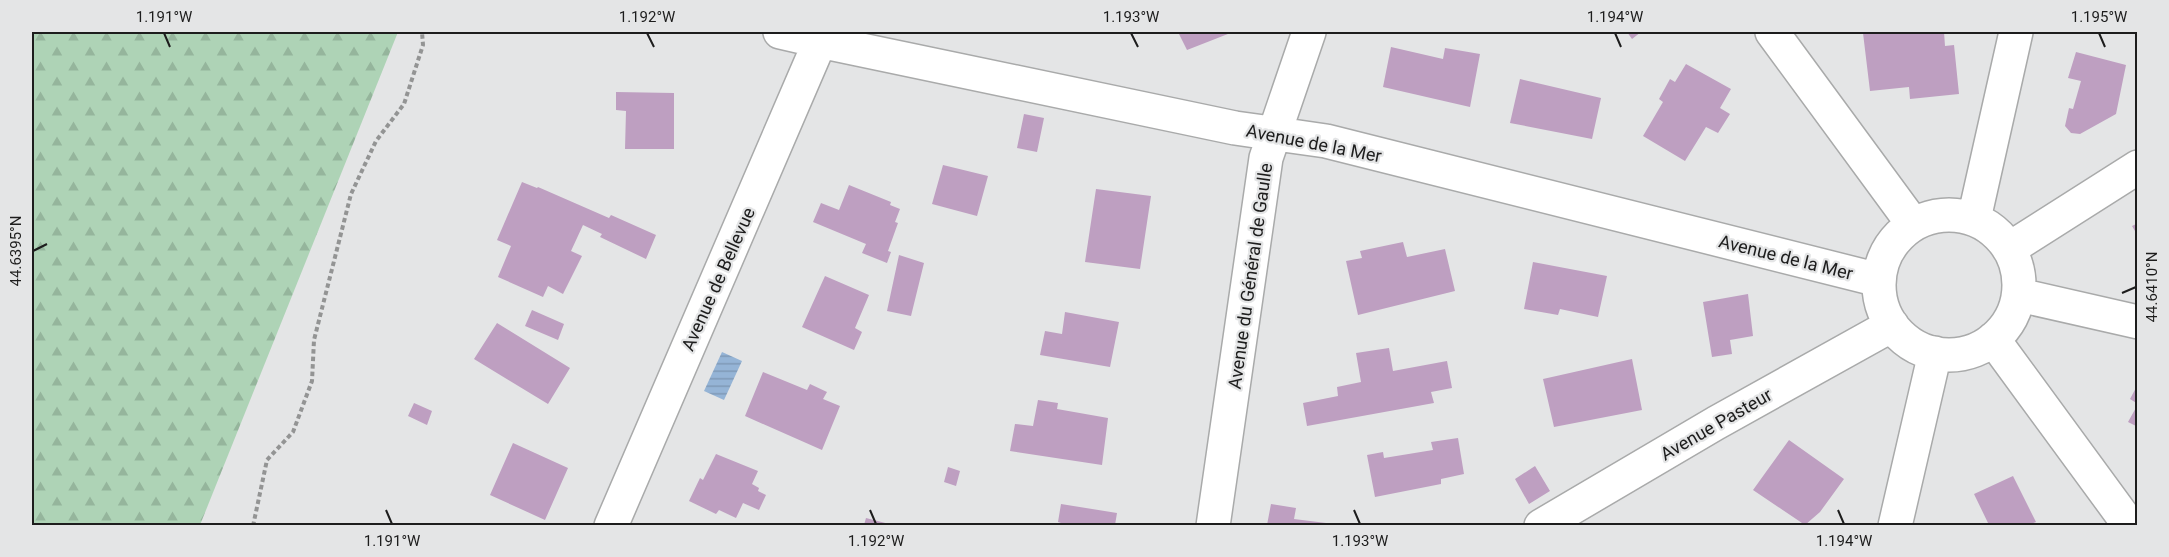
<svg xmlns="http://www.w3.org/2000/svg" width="2169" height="557" viewBox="0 0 2169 557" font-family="Roboto,sans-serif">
  <defs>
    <pattern id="forest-firs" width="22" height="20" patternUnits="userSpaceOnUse" patternTransform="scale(1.5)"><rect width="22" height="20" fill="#aed3b6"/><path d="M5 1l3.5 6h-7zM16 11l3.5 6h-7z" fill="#95b59c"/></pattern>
    <pattern id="water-rules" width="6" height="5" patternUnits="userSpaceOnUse" patternTransform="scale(1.5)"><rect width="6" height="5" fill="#95b4d6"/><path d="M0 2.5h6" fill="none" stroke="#809ab7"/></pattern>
  </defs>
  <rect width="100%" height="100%" fill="#e4e5e6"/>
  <path fill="url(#forest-firs)" d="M 32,32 L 398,32 L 200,525 L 32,525 Z"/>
  <path fill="url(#water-rules)" d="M 722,352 L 742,361 L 724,400 L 704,391 Z"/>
  <path fill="#be9fc1" d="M 1178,32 L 1233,32 L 1187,50 Z
    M 1627,32 L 1641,32 L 1632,39 Z
    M 1879,32 L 1944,32 L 1945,46 L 1954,45 L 1959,94 L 1910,99 L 1909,87 L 1870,91 L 1863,33 Z
    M 1391,47 L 1443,59 L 1445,48 L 1480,54 L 1470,107 L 1383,87 Z
    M 2076,52 L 2126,65 L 2116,114 L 2080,134 L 2071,133 L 2065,126 L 2069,108 L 2073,109 L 2081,81 L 2068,78 Z
    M 1686,64 L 1731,89 L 1720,108 L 1730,114 L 1718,133 L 1706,127 L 1685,161 L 1643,136 L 1663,102 L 1659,99 L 1670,79 L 1675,82 Z
    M 1520,79 L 1601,98 L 1592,139 L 1510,123 Z
    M 616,92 L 674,93 L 674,149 L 625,149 L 626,111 L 616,110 Z
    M 1024,114 L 1044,118 L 1037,152 L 1017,148 Z
    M 943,165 L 988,176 L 977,216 L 932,204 Z
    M 522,182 L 537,188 L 538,187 L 609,218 L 611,215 L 656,235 L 646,259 L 600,237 L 602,234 L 583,225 L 571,251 L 582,256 L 563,294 L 548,286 L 543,297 L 498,277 L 511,246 L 497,240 Z
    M 849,185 L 891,202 L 890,205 L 900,209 L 895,222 L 898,223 L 888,251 L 891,252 L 887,263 L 862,253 L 866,244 L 813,222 L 821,203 L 839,210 Z
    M 1096,189 L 1151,196 L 1140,269 L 1085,262 Z
    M 2138,223 L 2138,236 L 2132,226 Z
    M 1403,242 L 1407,257 L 1445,249 L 1455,291 L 1358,315 L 1346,261 L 1362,258 L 1360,251 Z
    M 899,255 L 924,263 L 911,316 L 887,311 Z
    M 1533,262 L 1607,276 L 1598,317 L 1560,309 L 1558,315 L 1524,309 Z
    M 825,276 L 869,295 L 855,328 L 862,332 L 854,350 L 802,327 Z
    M 1748,294 L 1753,336 L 1730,340 L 1732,354 L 1712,357 L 1703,302 Z
    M 532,310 L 564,324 L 558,340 L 525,326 Z
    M 1065,312 L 1119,322 L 1110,367 L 1040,355 L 1045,331 L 1062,334 Z
    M 497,323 L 570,368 L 548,404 L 474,359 Z
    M 1389,348 L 1393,371 L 1447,361 L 1452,388 L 1431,392 L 1434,403 L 1307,426 L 1303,403 L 1338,396 L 1337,387 L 1361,382 L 1356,353 Z
    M 1632,359 L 1642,410 L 1554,427 L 1543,379 Z
    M 763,372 L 807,390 L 810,384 L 827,392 L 823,399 L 840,406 L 822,450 L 745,416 Z
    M 2138,384 L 2138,404 L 2130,399 Z
    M 1038,400 L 1058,403 L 1057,409 L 1108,418 L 1102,465 L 1010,451 L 1015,424 L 1033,426 Z
    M 414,403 L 432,411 L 427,425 L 408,416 Z
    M 2138,404 L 2138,427 L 2128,422 Z
    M 1458,438 L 1464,474 L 1441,479 L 1441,484 L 1375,497 L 1367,455 L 1383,452 L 1384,458 L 1433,450 L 1431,442 Z
    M 1789,440 L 1844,479 L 1820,512 L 1805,525 L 1753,490 Z
    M 513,443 L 568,468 L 545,520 L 490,495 Z
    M 716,454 L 758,471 L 752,484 L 759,488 L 758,491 L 766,495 L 759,510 L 743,503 L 736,518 L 719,510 L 716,514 L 689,501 L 700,478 L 703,480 Z
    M 1535,466 L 1550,491 L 1529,504 L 1515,479 Z
    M 948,467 L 960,471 L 956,486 L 944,482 Z
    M 2013,476 L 2036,522 L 2028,525 L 1989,525 L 1974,494 Z
    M 1061,504 L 1117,513 L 1115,525 L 1067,525 L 1058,522 Z
    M 1271,504 L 1296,508 L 1294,519 L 1326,523 L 1326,525 L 1267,525 Z
    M 866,518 L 893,525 L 864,525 Z"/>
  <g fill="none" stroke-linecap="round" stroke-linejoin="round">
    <g stroke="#a9aaaa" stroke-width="36">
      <path id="street" d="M 780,32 L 819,41 L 1235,128 L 1326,141 L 1879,280
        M 1772,32 L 1913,224
        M1879 285a70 70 0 1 1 140 0a70 70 0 1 1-140 0Z
        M 1974,219 L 2016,32
        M 2009,249 L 2138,167
        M 2019,295 L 2138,322
        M 1993,339 L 2130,526
        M 611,526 L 824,32
        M 1213,526 L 1266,158 L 1309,32
        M 1541,526 L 1716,423 L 1892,325
        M 1895,526 L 1935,353"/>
    </g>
    <path stroke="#939494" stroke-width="4" stroke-dasharray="4.5 3" stroke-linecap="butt" d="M 253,526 L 267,460 L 293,432 L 312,381 L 314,340 L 351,194 L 376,141 L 404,104 L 423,45 L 422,32"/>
    <use href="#street" stroke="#fff" stroke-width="33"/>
  </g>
  <path fill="none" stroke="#1d1d1d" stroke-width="2" d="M 164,33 L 170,47M 647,33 L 654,47M 1131,33 L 1138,47M 1615,33 L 1621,47M 2099,33 L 2105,47M 33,251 L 47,244M 2122,293 L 2136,287M 386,510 L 392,524M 870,510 L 876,524M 1354,510 L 1360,524M 1838,510 L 1844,524"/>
  <g text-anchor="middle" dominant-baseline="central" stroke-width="4.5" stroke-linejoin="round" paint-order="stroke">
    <g font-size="18" fill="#1d1d1d" stroke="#e4e5e6">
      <text transform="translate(1314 143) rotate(11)">Avenue de la Mer</text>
      <text transform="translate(1786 257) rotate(14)">Avenue de la Mer</text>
      <text transform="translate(1250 276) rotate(-82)">Avenue du Général de Gaulle</text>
      <text transform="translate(718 279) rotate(-66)">Avenue de Bellevue</text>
      <text transform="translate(1716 424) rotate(-30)">Avenue Pasteur</text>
    </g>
  </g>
  <rect width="2169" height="557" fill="none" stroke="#e4e5e6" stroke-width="66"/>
  <rect x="33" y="33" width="2103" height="491" fill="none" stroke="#1d1d1d" stroke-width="2"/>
  <g font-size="15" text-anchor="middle" fill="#1d1d1d">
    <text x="164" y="22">1.191°W</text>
    <text x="647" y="22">1.192°W</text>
    <text x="1131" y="22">1.193°W</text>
    <text x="1615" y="22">1.194°W</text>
    <text x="2099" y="22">1.195°W</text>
    <text transform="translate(16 251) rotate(-90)" y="5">44.6395°N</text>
    <text transform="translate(2152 287) rotate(-90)" y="5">44.6410°N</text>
    <text x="392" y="546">1.191°W</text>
    <text x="876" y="546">1.192°W</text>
    <text x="1360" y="546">1.193°W</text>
    <text x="1844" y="546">1.194°W</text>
  </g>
</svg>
